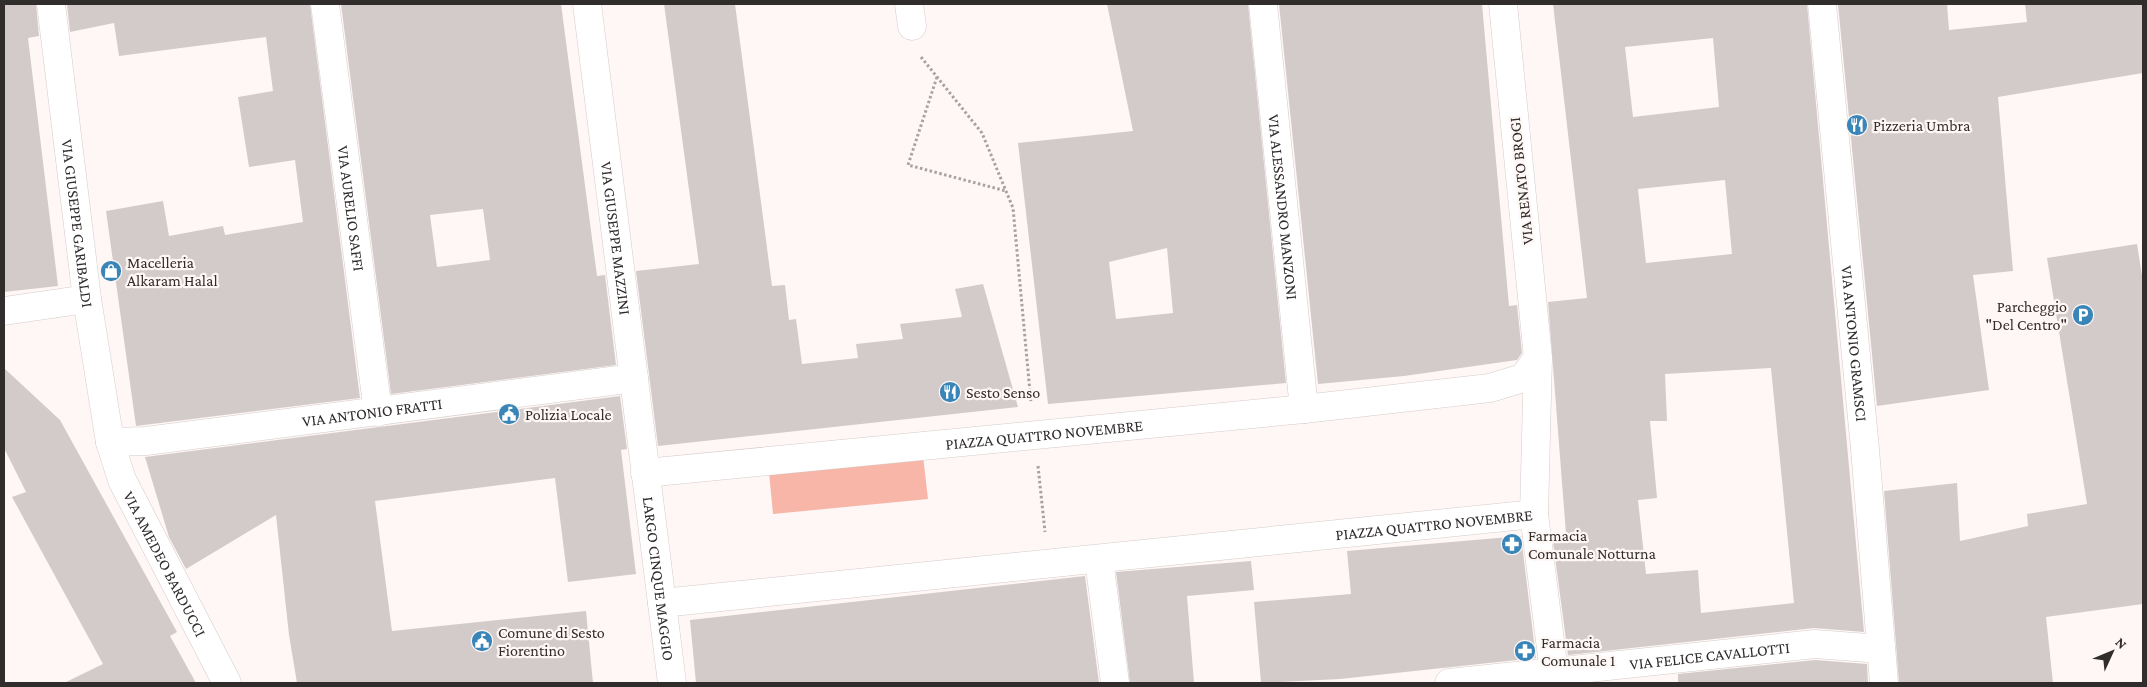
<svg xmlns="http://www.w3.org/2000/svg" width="2147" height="687" viewBox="0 0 2147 687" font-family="'Crimson Pro',serif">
  <rect width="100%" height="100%" fill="#fef7f5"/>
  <path fill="#f8b6a8" d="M 923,456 L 928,499 L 773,514 L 769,472 Z"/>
  <path fill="#d3cbc9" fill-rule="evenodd" d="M 4,4 L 36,4 L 39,36 L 28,38 L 58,286 L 4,292 Z
    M 67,4 L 310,4 L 360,398 L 136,426 L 106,211 L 163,201 L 169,236 L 223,226 L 225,235 L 303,222 L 295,160 L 249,167 L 238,97 L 273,91 L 266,37 L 119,56 L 114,23 L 70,32 Z
    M 341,4 L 561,4 L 597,276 L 605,275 L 616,365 L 391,394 ZM 483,209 L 490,260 L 437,267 L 430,215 Z
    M 664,4 L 735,4 L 772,286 L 785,285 L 789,320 L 796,319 L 802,364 L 858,358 L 856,344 L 903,339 L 900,324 L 962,317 L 955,289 L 983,284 L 1018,407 L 658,446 L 636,271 L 699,264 Z
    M 1107,4 L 1248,4 L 1286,383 L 1048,404 L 1018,143 L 1133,131 ZM 1167,248 L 1173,313 L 1116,319 L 1109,262 Z
    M 1279,4 L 1482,4 L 1509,306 L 1517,305 L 1522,353 L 1517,360 L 1404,376 L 1318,384 Z
    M 1553,4 L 1807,4 L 1864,632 L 1814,628 L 1568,655 L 1552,534 L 1566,534 L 1548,302 L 1587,298 ZM 1713,38 L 1719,107 L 1633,117 L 1625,47 ZM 1725,180 L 1732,254 L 1646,263 L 1638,189 ZM 1771,368 L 1794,603 L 1701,613 L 1698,570 L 1646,574 L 1638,500 L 1657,498 L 1650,421 L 1667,421 L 1665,374 Z
    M 1838,4 L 1947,4 L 1949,30 L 2027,22 L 2025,4 L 2143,4 L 2143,73 L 1998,97 L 2013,271 L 1973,275 L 1989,390 L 1877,406 Z
    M 2137,244 L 2143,282 L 2143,604 L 2046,617 L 2053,683 L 1899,683 L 1884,491 L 1957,483 L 1960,541 L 2028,526 L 2027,514 L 2087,504 L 2047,258 Z
    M 4,368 L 60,420 L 177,632 L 170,636 L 196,683 L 64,683 L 103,664 L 12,497 L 26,492 L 4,448 Z
    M 620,396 L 627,449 L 621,450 L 636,574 L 568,582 L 555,478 L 375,501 L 392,631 L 586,611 L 593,683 L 297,683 L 289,635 L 276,515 L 186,569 L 169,537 L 145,457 Z
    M 1521,536 L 1536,658 L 1340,679 L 1261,683 L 1254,602 L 1351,594 L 1347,551 Z
    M 1251,561 L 1254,590 L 1187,596 L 1194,683 L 1130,683 L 1116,572 Z
    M 1085,576 L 1099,683 L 696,683 L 690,620 Z
    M 1815,660 L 1867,664 L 1868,683 L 1678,683 L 1678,674 Z"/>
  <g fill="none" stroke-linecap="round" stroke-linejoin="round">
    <g stroke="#d4ccca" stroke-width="29">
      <g id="minor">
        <path id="s1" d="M 51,4 L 87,299 L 110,442 L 122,480 L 227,683"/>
        <path id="s2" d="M 325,4 L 378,412"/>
        <path id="s3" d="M 587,4 L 672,683"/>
        <path d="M 909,4 L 912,26"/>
        <path id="s4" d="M 1263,4 L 1304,409"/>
        <path id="s5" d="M 1822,4 L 1865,449 L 1884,683"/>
        <path d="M 4,311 L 87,299"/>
        <path id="s6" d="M 110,442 L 146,441 L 634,378"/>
        <path id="s7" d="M 645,473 L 1304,409 L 1490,388 L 1523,378 L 1538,358"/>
        <path d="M 1534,514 L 1554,672"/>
        <path d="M 1099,560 L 1115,683"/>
        <path id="s8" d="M 662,603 L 1534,514 L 1538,358 L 1503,4"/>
        <path id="s9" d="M 1449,683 L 1815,644 L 1881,649"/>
      </g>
    </g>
    <path stroke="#a7a2a1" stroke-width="3" stroke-dasharray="2.5 2.5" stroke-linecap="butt" d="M 921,57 L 982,133 L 1013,208 L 1031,403
      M 937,77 L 908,165 L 1006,191
      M 1038,466 L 1045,532"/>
    <use href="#minor" stroke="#fff" stroke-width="28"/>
  </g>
  <defs>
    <g id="restaurant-disc" transform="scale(1.125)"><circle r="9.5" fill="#3a85b8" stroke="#fef7f5"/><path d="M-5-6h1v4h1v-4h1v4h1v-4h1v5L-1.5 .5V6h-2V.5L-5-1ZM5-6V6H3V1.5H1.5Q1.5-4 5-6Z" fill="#fff"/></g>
    <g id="shop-disc" transform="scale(1.125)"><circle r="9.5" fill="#3a85b8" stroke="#fef7f5"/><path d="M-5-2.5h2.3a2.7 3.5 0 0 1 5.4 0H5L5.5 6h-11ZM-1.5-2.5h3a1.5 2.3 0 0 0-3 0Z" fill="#fff"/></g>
    <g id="parking-disc" transform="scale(1.125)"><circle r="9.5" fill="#3a85b8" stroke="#fef7f5"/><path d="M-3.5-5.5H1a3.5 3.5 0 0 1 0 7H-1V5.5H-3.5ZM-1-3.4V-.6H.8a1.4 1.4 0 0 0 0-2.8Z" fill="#fff"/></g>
    <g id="civic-disc" transform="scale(1.125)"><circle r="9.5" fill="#3a85b8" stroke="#fef7f5"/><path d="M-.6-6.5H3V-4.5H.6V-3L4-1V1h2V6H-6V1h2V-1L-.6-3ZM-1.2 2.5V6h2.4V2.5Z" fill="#fff"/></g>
    <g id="pharmacy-disc" transform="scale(1.125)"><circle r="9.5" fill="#3a85b8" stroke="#fef7f5"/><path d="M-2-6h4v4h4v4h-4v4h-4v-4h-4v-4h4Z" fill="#fff"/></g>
  </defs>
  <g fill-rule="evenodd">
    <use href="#restaurant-disc" x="1857" y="125"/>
    <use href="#shop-disc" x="111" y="271"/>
    <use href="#parking-disc" x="2083" y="315"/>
    <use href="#restaurant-disc" x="950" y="392"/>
    <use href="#civic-disc" x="509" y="414"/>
    <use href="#pharmacy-disc" x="1512" y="544"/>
    <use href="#civic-disc" x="482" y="641"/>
    <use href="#pharmacy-disc" x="1525" y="651"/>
  </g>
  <g text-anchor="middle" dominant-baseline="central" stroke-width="4.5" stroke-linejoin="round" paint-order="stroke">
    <g font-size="16" fill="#302d2c" stroke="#fef7f5" text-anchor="start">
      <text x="1873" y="125">Pizzeria Umbra</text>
      <text x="127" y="262">Macelleria<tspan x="127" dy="18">Alkaram Halal</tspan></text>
      <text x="2067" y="306" text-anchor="end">Parcheggio<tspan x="2067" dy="18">"Del Centro"</tspan></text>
      <text x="966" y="392">Sesto Senso</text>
      <text x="525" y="414">Polizia Locale</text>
      <text x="1528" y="535">Farmacia<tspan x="1528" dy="18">Comunale Notturna</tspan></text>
      <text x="498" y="632">Comune di Sesto<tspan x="498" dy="18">Fiorentino</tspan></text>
      <text x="1541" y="642">Farmacia<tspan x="1541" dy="18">Comunale 1</tspan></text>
    </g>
    <g font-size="16" fill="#302d2c" stroke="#fef7f5">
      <text transform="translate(1521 181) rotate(-96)">VIA RENATO BROGI</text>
      <text stroke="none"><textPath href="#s4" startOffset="204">VIA ALESSANDRO MANZONI</textPath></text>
      <text stroke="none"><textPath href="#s2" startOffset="206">VIA AURELIO SAFFI</textPath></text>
      <text stroke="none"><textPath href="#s1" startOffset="221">VIA GIUSEPPE GARIBALDI</textPath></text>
      <text stroke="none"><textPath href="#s3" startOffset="236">VIA GIUSEPPE MAZZINI</textPath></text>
      <text stroke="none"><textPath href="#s5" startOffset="341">VIA ANTONIO GRAMSCI</textPath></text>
      <text stroke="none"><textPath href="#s6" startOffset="264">VIA ANTONIO FRATTI</textPath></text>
      <text stroke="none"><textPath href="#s7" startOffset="401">PIAZZA QUATTRO NOVEMBRE</textPath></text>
      <text stroke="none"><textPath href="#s8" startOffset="776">PIAZZA QUATTRO NOVEMBRE</textPath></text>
      <text stroke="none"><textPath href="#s1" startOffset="576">VIA AMEDEO BARDUCCI</textPath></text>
      <text stroke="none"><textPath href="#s3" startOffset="579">LARGO CINQUE MAGGIO</textPath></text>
      <text stroke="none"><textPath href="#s9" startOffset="262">VIA FELICE CAVALLOTTI</textPath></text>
    </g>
  </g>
  <rect width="2147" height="687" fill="none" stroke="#302d2c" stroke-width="10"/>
  <g transform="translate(2112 652) rotate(46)" stroke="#fef7f5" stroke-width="4" paint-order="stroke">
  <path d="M0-4L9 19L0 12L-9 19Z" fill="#302d2c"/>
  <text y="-8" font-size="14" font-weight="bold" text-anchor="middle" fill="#302d2c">N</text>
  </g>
</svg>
